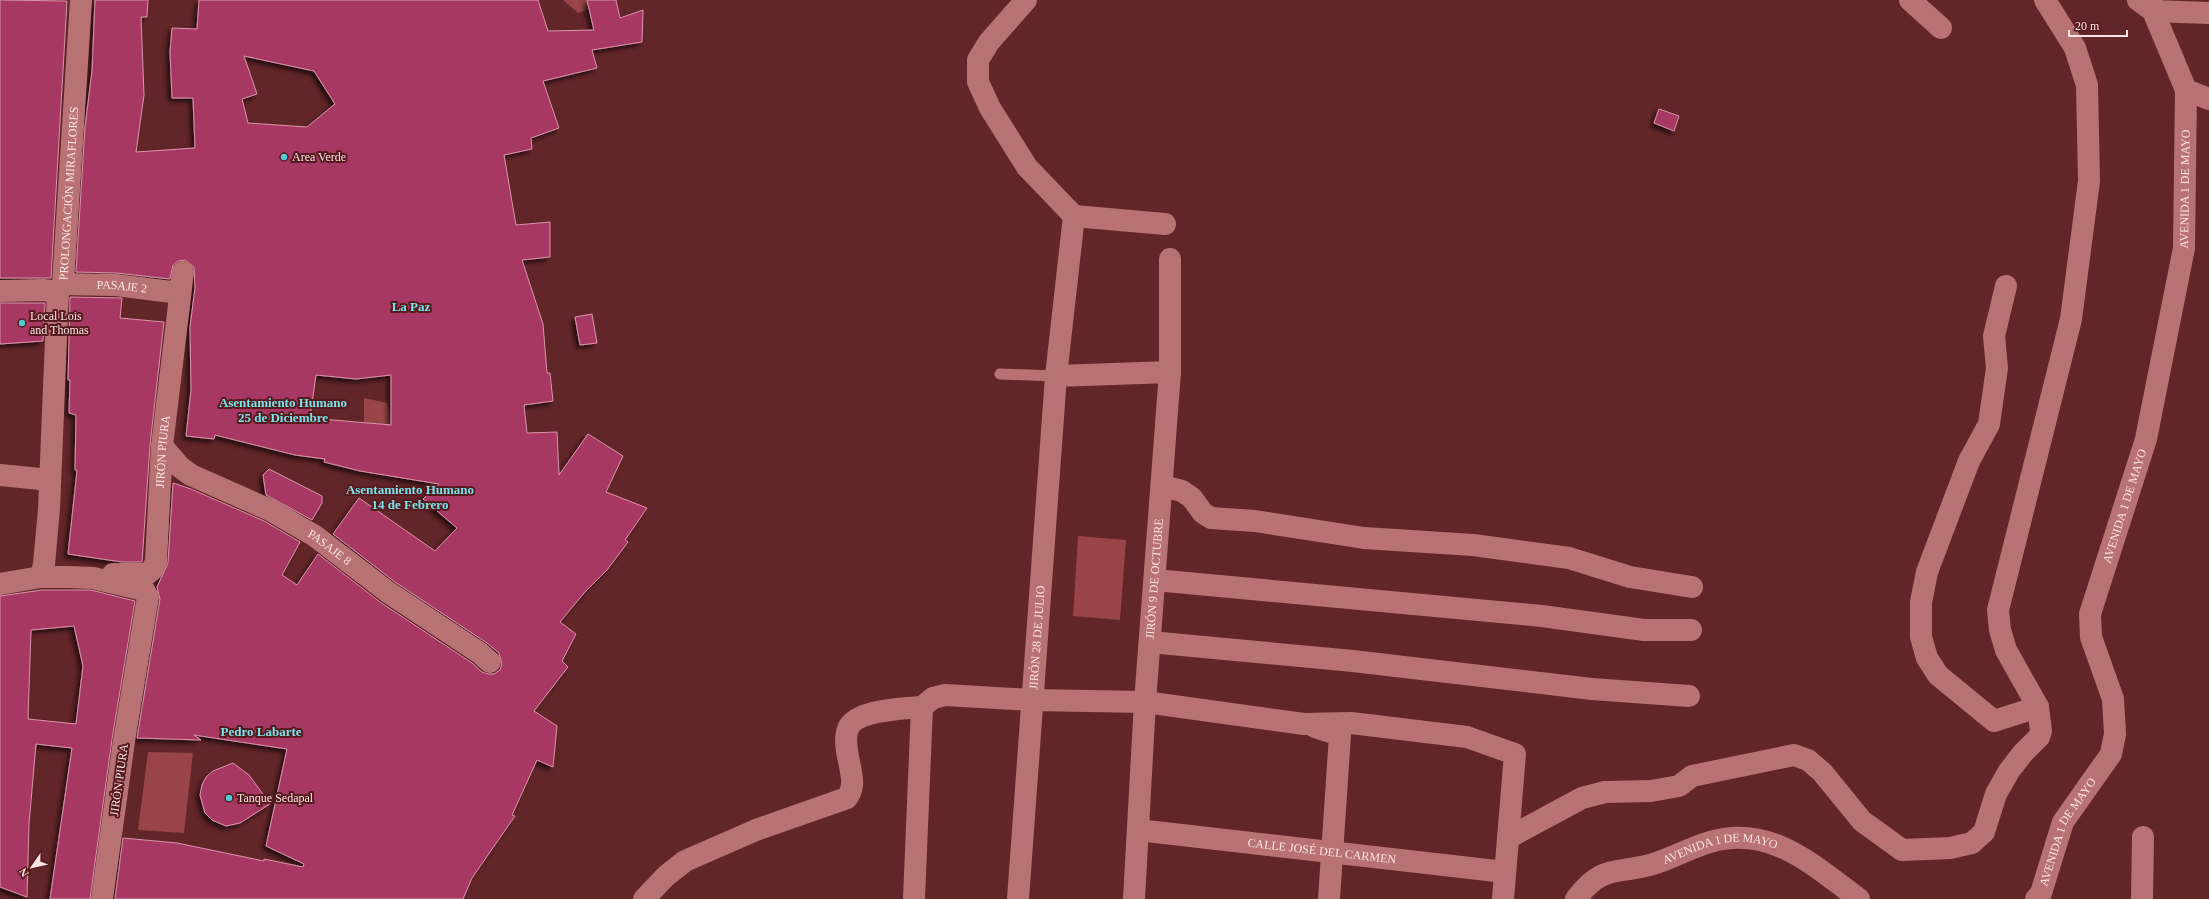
<svg xmlns="http://www.w3.org/2000/svg" width="2209" height="899" viewBox="0 0 2209 899" font-family="Georgia,serif">
  <defs>
    <filter id="shadow"><feDropShadow dx="-3.5" dy="3.5" stdDeviation="2" flood-color="#0009"/></filter>
  </defs>
  <rect width="100%" height="100%" fill="#622528"/>
  <path fill="#984448" d="M 563,0 L 587,0 L 589,9 L 578,13 Z
    M 364,398 L 388,403 L 391,425 L 364,423 Z
    M 1078,536 L 1126,540 L 1120,620 L 1073,616 Z
    M 148,752 L 193,753 L 184,833 L 138,830 Z"/>
  <path fill="#a63864" stroke="#db94aa" fill-rule="evenodd" filter="url(#shadow)" d="M 0,0 L 67,1 L 51,278 L 0,278 Z
    M 95,0 L 148,0 L 147,17 L 141,17 L 144,95 L 136,152 L 195,148 L 193,98 L 172,98 L 170,52 L 172,28 L 197,29 L 199,0 L 538,0 L 548,31 L 594,30 L 587,0 L 616,0 L 620,18 L 643,10 L 642,42 L 592,50 L 597,68 L 543,81 L 559,128 L 531,138 L 532,149 L 504,155 L 516,225 L 550,222 L 550,257 L 522,260 L 543,324 L 547,373 L 550,373 L 553,401 L 524,405 L 527,433 L 557,432 L 559,475 L 588,434 L 623,456 L 606,492 L 647,508 L 625,540 L 628,542 L 607,570 L 584,593 L 560,622 L 576,634 L 562,661 L 568,667 L 534,711 L 557,726 L 553,767 L 537,760 L 512,815 L 515,816 L 472,878 L 463,899 L 115,899 L 123,838 L 177,843 L 264,861 L 264,859 L 303,867 L 304,864 L 266,846 L 287,749 L 194,735 L 201,740 L 137,738 L 160,599 L 157,587 L 168,563 L 173,483 L 191,489 L 264,521 L 300,542 L 282,575 L 297,585 L 318,554 L 380,602 L 472,663 L 482,672 L 488,674 L 494,674 L 500,670 L 502,664 L 499,653 L 487,643 L 395,582 L 333,534 L 359,498 L 435,551 L 457,528 L 423,499 L 439,484 L 360,471 L 324,462 L 325,459 L 295,455 L 215,435 L 214,439 L 186,436 L 191,390 L 190,327 L 195,288 L 194,267 L 185,260 L 178,261 L 173,265 L 170,279 L 117,273 L 76,272 L 85,127 L 92,71 ZM 244,56 L 314,71 L 335,104 L 307,127 L 248,123 L 242,99 L 257,94 ZM 316,375 L 356,379 L 391,375 L 391,425 L 310,418 Z
    M 1659,109 L 1679,116 L 1674,131 L 1654,123 Z
    M 70,297 L 122,298 L 120,318 L 164,322 L 150,445 L 142,562 L 122,562 L 68,554 L 77,471 L 75,470 L 76,415 L 69,413 L 70,380 L 68,380 Z
    M 0,303 L 45,303 L 43,341 L 0,344 Z
    M 592,314 L 597,343 L 580,345 L 575,317 Z
    M 269,469 L 322,496 L 322,503 L 312,520 L 266,495 L 263,475 Z
    M 42,590 L 91,590 L 135,601 L 112,739 L 90,899 L 50,899 L 72,748 L 36,744 L 29,824 L 27,897 L 0,887 L 0,596 ZM 74,626 L 83,666 L 76,724 L 28,719 L 31,630 Z
    M 233,763 L 249,775 L 270,804 L 240,823 L 226,826 L 212,820 L 205,813 L 200,795 L 202,785 L 206,777 L 213,771 Z"/>
  <g fill="none" stroke-linecap="round" stroke-linejoin="round">
    <path stroke="#b97273" stroke-width="11" d="M 1000,374 L 1056,376"/>
    <g stroke="#b97273" stroke-width="22">
      <path d="M 1910,0 L 1941,28"/>
      <path d="M 2138,0 L 2153,11 L 2186,90 L 2209,99"/>
      <path d="M 2152,0 L 2153,11 L 2209,13"/>
      <path d="M 1074,216 L 1165,224"/>
      <path id="s1" d="M 63,284 L 116,285 L 180,293"/>
      <path d="M 2006,286 L 1994,336 L 1997,368 L 1989,424 L 1969,461 L 1927,572 L 1921,602 L 1921,637 L 1927,658 L 1938,675 L 1994,721 L 2038,707"/>
      <path d="M 0,291 L 43,290 L 58,292"/>
      <path d="M 1056,376 L 1170,372"/>
      <path id="s2" d="M 162,446 L 180,467 L 191,475 L 270,510 L 315,536 L 388,592 L 480,653 L 490,662"/>
      <path d="M 0,475 L 50,480"/>
      <path d="M 1162,486 L 1182,491 L 1192,498 L 1203,513 L 1211,518 L 1255,521 L 1364,538 L 1473,545 L 1569,558 L 1630,577 L 1692,587"/>
      <path id="s3" d="M 113,574 L 147,574 L 152,570 L 156,562 L 162,446 L 183,272"/>
      <path id="s4" d="M 41,577 L 44,564 L 49,509 L 58,292 L 63,284 L 81,0"/>
      <path d="M 1155,580 L 1542,616 L 1644,630 L 1691,630"/>
      <path d="M 0,584 L 41,577 L 69,577 L 93,578 L 144,590 L 148,597 L 124,741 L 102,899"/>
      <path d="M 1150,642 L 1353,661 L 1592,689 L 1689,696"/>
      <path d="M 1315,727 L 1340,735 L 1329,899"/>
      <path id="s5" d="M 1138,830 L 1505,872"/>
      <path d="M 1508,838 L 1582,798 L 1605,792 L 1651,791 L 1679,786 L 1692,776 L 1794,755 L 1808,760 L 1822,772 L 1862,821 L 1902,850 L 1950,848 L 1972,843 L 1984,832 L 1996,794 L 2009,771 L 2023,753 L 2039,737 L 2041,731 L 2038,707 L 2006,650 L 2000,630 L 1998,610 L 2071,319 L 2089,181 L 2087,85 L 2075,48 L 2045,0"/>
      <path d="M 644,899 L 666,876 L 685,861 L 756,830 L 847,798 C 853,789 853,782 851,772 C 849,759 844,745 847,732 C 851,709 904,709 922,707"/>
      <path d="M 914,899 L 922,707 L 933,698 L 945,695 L 1032,700 L 1145,702 L 1304,724 L 1351,723 L 1467,737 L 1515,754 L 1503,899"/>
      <path id="s6" d="M 1018,899 L 1056,376 L 1074,216 L 1027,167 L 990,108 L 978,82 L 978,60 L 989,42 L 1026,0"/>
      <path id="s7" d="M 1134,899 L 1145,702 L 1170,372 L 1170,259"/>
      <path id="s8" d="M 1576,899 C 1603,863 1617,875 1653,864 C 1672,858 1690,848 1710,842 C 1771,824 1814,866 1859,899"/>
      <path id="s9" d="M 2036,899 L 2041,893 L 2063,822 L 2111,754 L 2115,734 L 2113,699 L 2091,637 L 2090,614 L 2146,439 L 2184,248 L 2186,90"/>
      <path d="M 2142,899 L 2143,837"/>
    </g>
  </g>
  <g fill="#51ccd2" stroke="#561a1e" stroke-width="1.5">
    <circle cx="284" cy="157" r="4"/>
    <circle cx="22" cy="323" r="4"/>
    <circle cx="229" cy="798" r="4"/>
  </g>
  <g text-anchor="middle" dominant-baseline="central" stroke-width="4" stroke-linejoin="round" paint-order="stroke">
    <g font-size="12" fill="#fce4e3" stroke="#561a1e" text-anchor="start">
      <text x="292" y="157">Area Verde</text>
      <text x="30" y="316">Local Lois<tspan x="30" dy="14">and Thomas</tspan></text>
      <text x="237" y="798">Tanque Sedapal</text>
    </g>
    <g font-size="12" fill="#fce4e3" stroke="#561a1e">
      <text stroke="none"><textPath href="#s9" startOffset="747">AVENIDA 1 DE MAYO</textPath></text>
      <text stroke="none"><textPath href="#s4" startOffset="386">PROLONGACIÓN MIRAFLORES</textPath></text>
      <text stroke="none"><textPath href="#s1" startOffset="59">PASAJE 2</textPath></text>
      <text stroke="none"><textPath href="#s3" startOffset="160">JIRÓN PIURA</textPath></text>
      <text stroke="none"><textPath href="#s9" startOffset="423">AVENIDA 1 DE MAYO</textPath></text>
      <text stroke="none"><textPath href="#s2" startOffset="198">PASAJE 8</textPath></text>
      <text stroke="none"><textPath href="#s7" startOffset="321">JIRÓN 9 DE OCTUBRE</textPath></text>
      <text stroke="none"><textPath href="#s6" startOffset="262">JIRÓN 28 DE JULIO</textPath></text>
      <text transform="translate(119 780) rotate(-82)">JIRÓN PIURA</text>
      <text stroke="none"><textPath href="#s9" startOffset="75">AVENIDA 1 DE MAYO</textPath></text>
      <text stroke="none"><textPath href="#s5" startOffset="185">CALLE JOSÉ DEL CARMEN</textPath></text>
      <text stroke="none"><textPath href="#s8" startOffset="158">AVENIDA 1 DE MAYO</textPath></text>
    </g>
    <g font-size="13" font-weight="bold" fill="#78e4e9" stroke="#561a1e">
      <text x="411" y="306">La Paz</text>
      <text x="283" y="402">Asentamiento Humano<tspan x="283" dy="15">25 de Diciembre</tspan></text>
      <text x="410" y="489">Asentamiento Humano<tspan x="410" dy="15">14 de Febrero</tspan></text>
      <text x="261" y="731">Pedro Labarte</text>
    </g>
  </g>
  <g transform="translate(32 867) rotate(236)" stroke="#561a1e" stroke-width="3" paint-order="stroke">
  <path d="M0-3L7 15L0 10L-7 15Z" fill="#fce4e3"/>
  <text y="-6" font-size="11" font-weight="bold" text-anchor="middle" fill="#fce4e3">N</text>
  </g>
  <path d="M2069 30v6h58v-6" fill="none" stroke="#fce4e3" stroke-width="2"/>
  <text x="2075" y="30" font-size="12" fill="#fce4e3" stroke="#561a1e" stroke-width="3" paint-order="stroke">20 m</text>
</svg>
